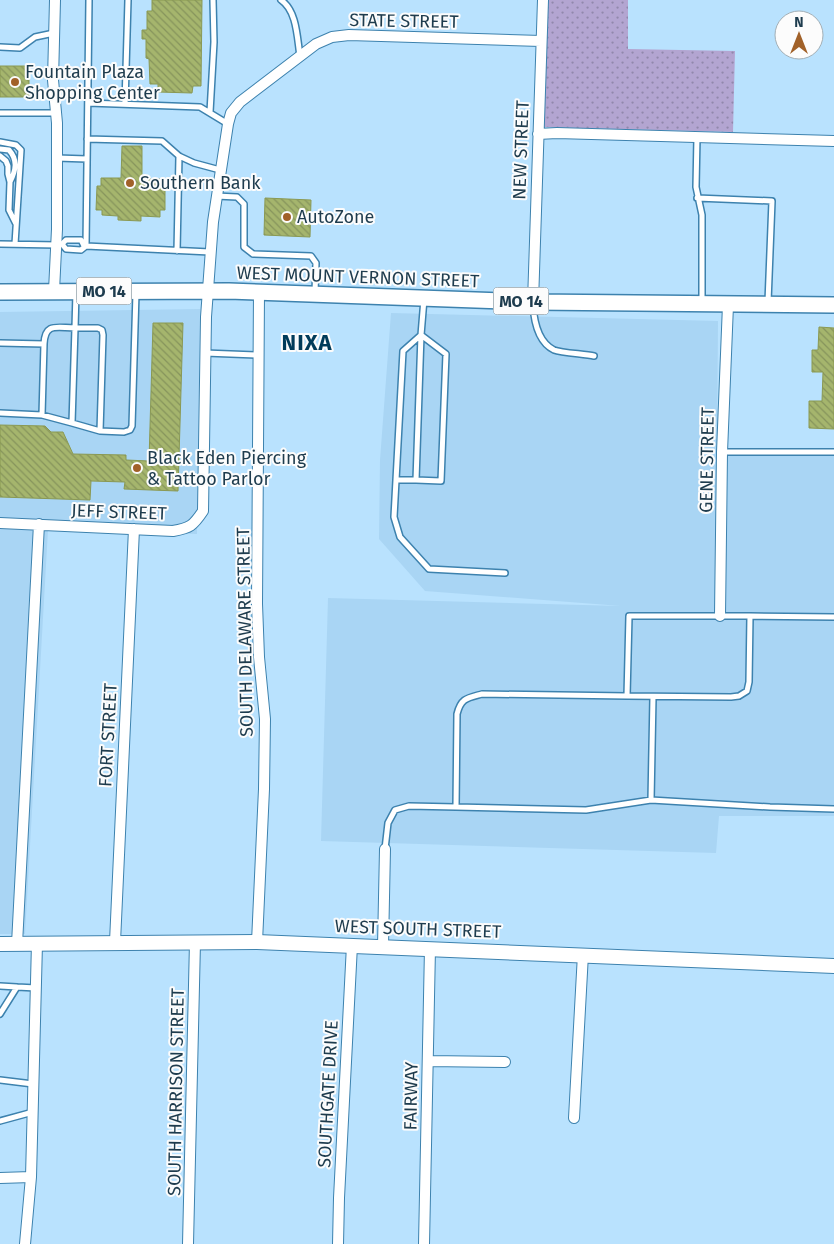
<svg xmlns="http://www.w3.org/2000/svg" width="834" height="1244" viewBox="0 0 834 1244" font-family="'Fira Sans',sans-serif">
  <defs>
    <pattern id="grass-dots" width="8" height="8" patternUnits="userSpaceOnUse" patternTransform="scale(1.25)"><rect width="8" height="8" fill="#b3a5d1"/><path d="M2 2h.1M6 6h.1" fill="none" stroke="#9188ac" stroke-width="1.8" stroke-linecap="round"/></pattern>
    <pattern id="building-back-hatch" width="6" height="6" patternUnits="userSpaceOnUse" patternTransform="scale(1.25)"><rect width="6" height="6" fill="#a5b56d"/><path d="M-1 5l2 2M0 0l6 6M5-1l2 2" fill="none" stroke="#86945c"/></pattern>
  </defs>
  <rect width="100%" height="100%" fill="#b9e2fe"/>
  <path fill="#a9d5f4" d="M 200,309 L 197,534 L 48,530 L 25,934 L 0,934 L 0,312 Z
    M 391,313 L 718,321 L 717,453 L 834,455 L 834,816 L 719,816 L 716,853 L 321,841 L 328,598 L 621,606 L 425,591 L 379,539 L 380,460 Z"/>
  <path fill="url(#grass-dots)" d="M 547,0 L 628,0 L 628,49 L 735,51 L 733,132 L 541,127 Z"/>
  <path fill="url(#building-back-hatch)" stroke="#8a9953" d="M 152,0 L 202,0 L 201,86 L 193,86 L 192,93 L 158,92 L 158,84 L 150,84 L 149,59 L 146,58 L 146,39 L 142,39 L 142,30 L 147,30 L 147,11 L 152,11 Z
    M 0,66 L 29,66 L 29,97 L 0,97 Z
    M 122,146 L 142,146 L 142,179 L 160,179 L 160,187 L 165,187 L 165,210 L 160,210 L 160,217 L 141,216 L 141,221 L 118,220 L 118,216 L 102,215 L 102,210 L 96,210 L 97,186 L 101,186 L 101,178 L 121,178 Z
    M 265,198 L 311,200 L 310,237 L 264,235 Z
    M 153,323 L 183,323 L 178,491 L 124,489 L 125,482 L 91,481 L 90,500 L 0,497 L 0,425 L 45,426 L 51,432 L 63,432 L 73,454 L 126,455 L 126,460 L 149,461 Z
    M 819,327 L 834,328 L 834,429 L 809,428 L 809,401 L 822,401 L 823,372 L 812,372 L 812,350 L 818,350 Z"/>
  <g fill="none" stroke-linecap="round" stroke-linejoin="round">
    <g stroke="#3d82ae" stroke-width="8">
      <path id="lane" d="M 281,0 C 297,11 297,37 300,56
        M 0,47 L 20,48 L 35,37 L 54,33
        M 88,103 L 200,107 L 228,124
        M 125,104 L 128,0
        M 210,112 L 214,42 L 213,0
        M 0,113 L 56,113
        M 697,137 L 696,187 L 702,215 L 702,301
        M 87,139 L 162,141 L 179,156 L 194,163 L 220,170
        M 0,142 L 16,145 L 21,150 L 15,244
        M 0,149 L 9,150 C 18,160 16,170 10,182
        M 0,156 L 6,161 L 8,166 L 8,174 L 10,182 L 9,210 L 16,224
        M 57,158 L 87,159
        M 216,196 L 237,197 L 244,204 L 244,247 L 253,254 L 311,256 L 316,263 L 315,292
        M 697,198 L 772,201 L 768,302
        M 0,244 L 57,245
        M 84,246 L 81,240 L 66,240 L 62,244 L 66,249 L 81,250 L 86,246 L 210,252
        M 86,246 L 89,0
        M 177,251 L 179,156
        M 76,292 L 75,328 L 98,328 L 102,330 L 103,335 L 100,431 L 124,432 L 130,430 L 132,426 L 136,293
        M 533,305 C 534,321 538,342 554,350 C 562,353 585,354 594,356
        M 421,335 L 446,354 L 441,481 L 416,480 L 421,335 L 424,299
        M 421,335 L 403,351 L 394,517 L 400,537 L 429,569 L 505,573
        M 0,343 L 44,344 L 42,415 L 0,413
        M 44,344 C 45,322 57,328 75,328 L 72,423 L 100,431
        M 205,353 L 259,355
        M 42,415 L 72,423
        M 722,452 L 834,452
        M 396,480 L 416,480
        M 627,696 L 731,697 L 739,696 L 747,691 L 749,682 L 750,616 L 834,617
        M 651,800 L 653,697
        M 456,807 L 586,810 L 651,800 L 770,807 L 834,809
        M 385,849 L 388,823 L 395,810 L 409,806 L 456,807 L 457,714 C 461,698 467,698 482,694 L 627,696 L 629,616 L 750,616
        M 0,986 L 17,987
        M 0,1014 L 17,987 L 36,988
        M 0,1080 L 33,1084
        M 0,1121 L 33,1112"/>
    </g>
    <g stroke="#3d82ae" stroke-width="12">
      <path id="street" d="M 538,134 L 557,133 L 834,141
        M 54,291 L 57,229 L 57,123 L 53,80 L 55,0
        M 533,302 L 543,0
        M 0,523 L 173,531 C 190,528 193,526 203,511 L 206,317 L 213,222 L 228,124 L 231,113 L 240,102 L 316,44 L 332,37 L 349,35 L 541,41
        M 720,616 L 722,452 L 728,305
        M 115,942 L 134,529
        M 257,942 L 264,789 L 265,719 L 259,657 L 257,604 L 259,292
        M 17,944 L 39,524
        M 383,946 L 385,849
        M 428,1061 L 505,1062
        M 574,1118 L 583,954
        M 0,1178 L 31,1177
        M 25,1244 L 31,1177 L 37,943
        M 188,1244 L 195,942
        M 338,1244 L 339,1198 L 352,945
        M 424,1244 L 430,948"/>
    </g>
    <g stroke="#3d82ae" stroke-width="16">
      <path id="secondary" d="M 0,944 L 257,942 L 834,966"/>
    </g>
    <g stroke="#3d82ae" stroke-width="18">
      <path id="primary" d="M 0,292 L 229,291 L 533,302 L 834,305"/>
    </g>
    <use href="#lane" stroke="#fff" stroke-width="5"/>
    <use href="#street" stroke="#fff" stroke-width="10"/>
    <use href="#secondary" stroke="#fff" stroke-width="14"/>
    <use href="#primary" stroke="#fff" stroke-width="15"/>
  </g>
  <g fill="#a16129" stroke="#fcfcfc" stroke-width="2">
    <circle cx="15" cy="82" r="5"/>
    <circle cx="130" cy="183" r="5"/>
    <circle cx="287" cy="217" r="5"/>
    <circle cx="137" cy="468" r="5"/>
  </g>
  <g text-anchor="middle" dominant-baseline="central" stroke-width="4" stroke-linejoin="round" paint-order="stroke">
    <g fill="#fcfcfc" stroke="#617682" stroke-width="1">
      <rect x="76.5" y="277.5" width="55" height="27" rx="4"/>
      <rect x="493.5" y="287.5" width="55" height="27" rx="4"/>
    </g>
    <g font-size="16" font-weight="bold" fill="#1e3c4e">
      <text x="104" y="291">MO 14</text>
      <text x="521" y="301">MO 14</text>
    </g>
    <g font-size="18" fill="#1e3c4e" stroke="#fcfcfc">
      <text transform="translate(404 21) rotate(1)">STATE STREET</text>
      <text transform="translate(521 150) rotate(-88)">NEW STREET</text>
      <text transform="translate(358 277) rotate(2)">WEST MOUNT VERNON STREET</text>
      <text transform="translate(707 460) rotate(-89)">GENE STREET</text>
      <text transform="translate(119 512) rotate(2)">JEFF STREET</text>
      <text transform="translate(245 632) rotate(-91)">SOUTH DELAWARE STREET</text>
      <text transform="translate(108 735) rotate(-87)">FORT STREET</text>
      <text transform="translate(418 929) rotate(2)">WEST SOUTH STREET</text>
      <text transform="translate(176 1092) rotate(-89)">SOUTH HARRISON STREET</text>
      <text transform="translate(328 1094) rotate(-87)">SOUTHGATE DRIVE</text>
      <text transform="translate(411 1096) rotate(-89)">FAIRWAY</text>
    </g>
    <g font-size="18" fill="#1e3c4e" stroke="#fcfcfc" text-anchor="start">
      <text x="25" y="72">Fountain Plaza<tspan x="25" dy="21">Shopping Center</tspan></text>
      <text x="140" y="183">Southern Bank</text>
      <text x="297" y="217">AutoZone</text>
      <text x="147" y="458">Black Eden Piercing<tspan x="147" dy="21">&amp; Tattoo Parlor</tspan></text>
    </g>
    <g font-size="22" font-weight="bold" letter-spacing="1" fill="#003b5a" stroke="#fcfcfc">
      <text x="307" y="342">NIXA</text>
    </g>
  </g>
  <g transform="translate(799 35)"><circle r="24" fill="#fcfcfc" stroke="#a3afb6"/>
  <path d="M0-4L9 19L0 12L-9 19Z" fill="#a16129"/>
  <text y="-8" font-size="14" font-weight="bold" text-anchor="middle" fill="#1e3c4e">N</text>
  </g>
</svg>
